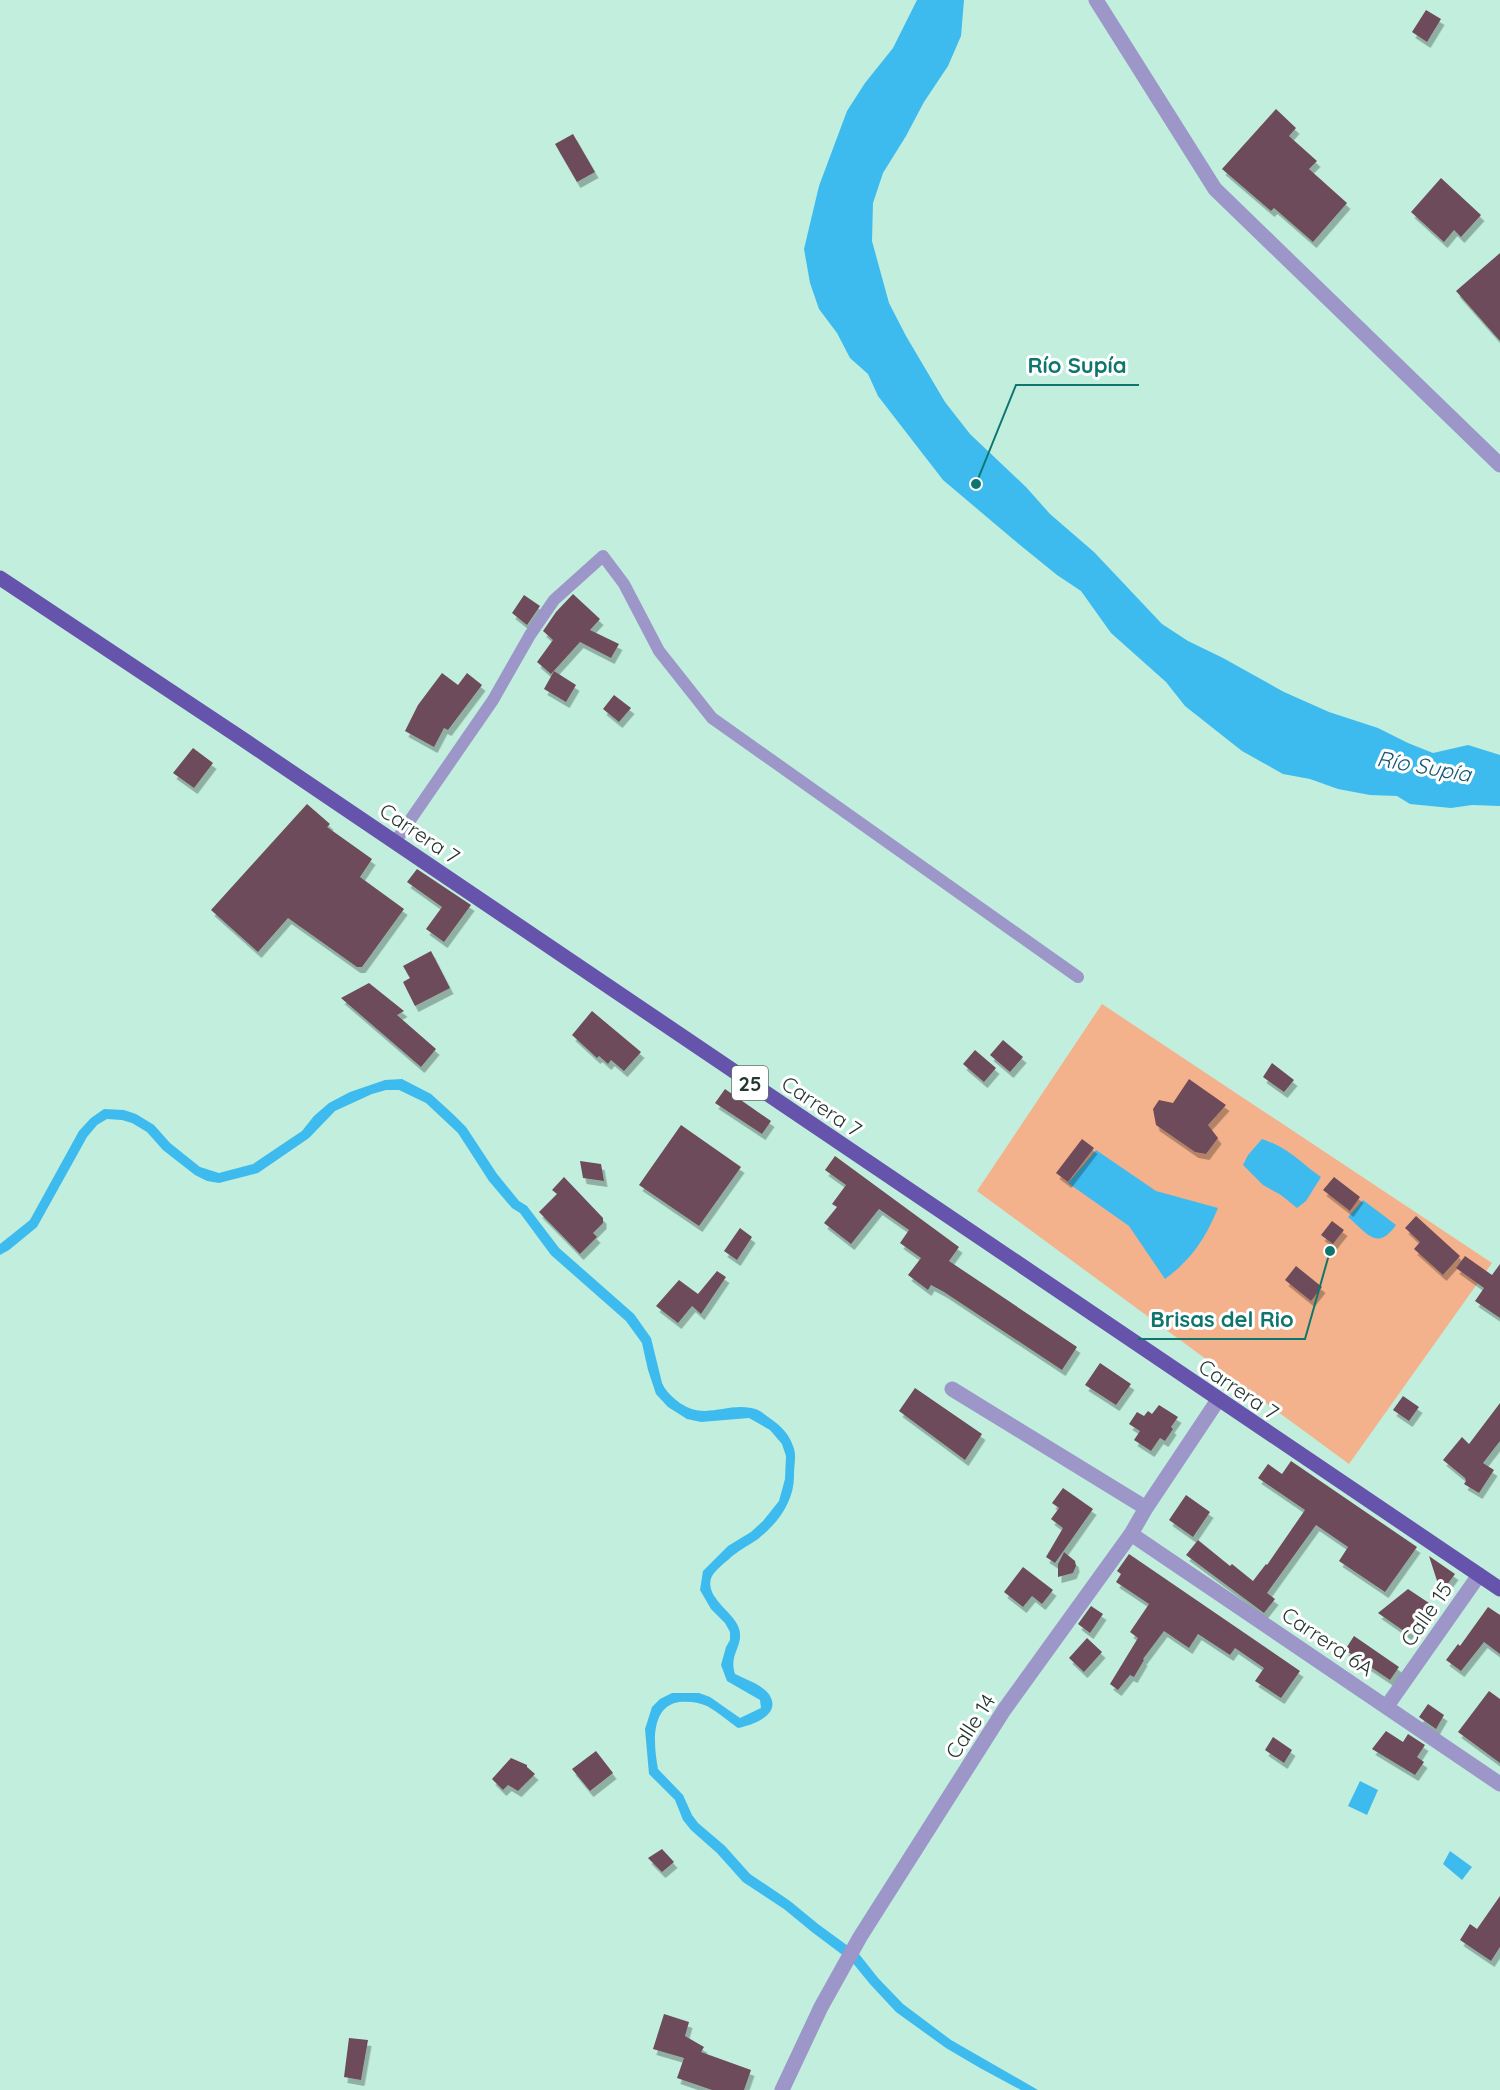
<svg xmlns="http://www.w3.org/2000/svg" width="1500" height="2090" viewBox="0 0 1500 2090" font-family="Quicksand,sans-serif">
  <defs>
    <filter id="shadow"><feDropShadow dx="3.5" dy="6" stdDeviation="0" flood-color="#0004"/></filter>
  </defs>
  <rect width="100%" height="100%" fill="#c1eedd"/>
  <path fill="#f4b28c" d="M 1102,1004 L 1492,1263 L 1349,1464 L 977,1191 Z"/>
  <path fill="#3ebbee" d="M 917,0 L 964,0 L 961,36 L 948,66 L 924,102 L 906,136 L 883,173 L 873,203 L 872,241 L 889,303 L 906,336 L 945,402 L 970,434 L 1026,487 L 1050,514 L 1094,552 L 1162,624 L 1188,641 L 1223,658 L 1284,692 L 1329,712 L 1378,728 L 1408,743 L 1433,753 L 1468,745 L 1500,755 L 1500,806 L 1472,805 L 1451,808 L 1410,804 L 1397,796 L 1370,795 L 1338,789 L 1310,779 L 1283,774 L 1242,751 L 1185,706 L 1166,682 L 1111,633 L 1081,591 L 1057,575 L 1014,540 L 943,480 L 878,396 L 868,374 L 850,358 L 837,333 L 819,309 L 810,283 L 804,249 L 819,186 L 847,111 L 865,83 L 893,48 Z
    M 402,1079 L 431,1094 L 454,1115 L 466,1127 L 497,1174 L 519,1201 L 527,1206 L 559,1248 L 634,1314 L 651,1338 L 662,1383 C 665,1390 670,1395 676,1400 C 703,1422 723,1403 751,1408 C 759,1409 764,1414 771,1419 C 781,1426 789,1434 793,1446 C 797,1455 794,1464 794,1473 C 795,1500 779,1522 758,1539 C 748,1546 737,1551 728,1560 C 723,1564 716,1570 712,1576 C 703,1596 731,1610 738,1626 C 746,1645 728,1653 735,1674 C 745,1679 760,1684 768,1693 C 784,1714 753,1725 738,1728 C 728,1721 718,1712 707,1706 C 699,1702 688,1701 679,1702 C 649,1707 654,1747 658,1769 L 683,1795 L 692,1815 L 698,1823 L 725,1846 L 750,1874 L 790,1901 L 818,1924 L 859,1954 L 878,1978 L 903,2004 L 951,2040 L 1038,2090 L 1021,2090 L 980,2068 L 946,2048 L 896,2012 L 870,1984 L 852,1962 L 812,1932 L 784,1909 L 743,1882 L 717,1853 L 691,1830 L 683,1820 L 675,1800 L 649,1774 L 645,1729 L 652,1707 L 660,1699 L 672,1693 L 699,1693 L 710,1697 L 740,1718 L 761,1708 L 760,1700 L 727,1681 L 721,1665 L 726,1647 L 730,1640 L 730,1632 L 725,1623 L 711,1609 L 700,1590 L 703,1571 L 728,1546 L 751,1532 L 763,1521 L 779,1501 L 785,1479 L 786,1456 L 782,1444 L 770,1430 L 749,1418 L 701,1422 L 687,1419 L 668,1407 L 656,1394 L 648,1370 L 642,1343 L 626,1321 L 551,1255 L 520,1213 L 512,1208 L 489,1181 L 458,1133 L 426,1103 L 399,1090 L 386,1090 L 372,1094 L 335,1111 L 309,1138 L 258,1173 L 219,1183 L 207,1181 L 195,1175 L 163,1150 L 147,1132 L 132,1123 L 122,1120 L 107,1119 L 97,1125 L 87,1137 L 37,1227 L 9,1250 L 0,1255 L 0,1244 L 30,1220 L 79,1131 L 91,1118 L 104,1109 L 124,1110 L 136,1114 L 154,1125 L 170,1143 L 200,1167 L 219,1173 L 253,1164 L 302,1131 L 314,1116 L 329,1103 L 350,1092 L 385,1080 Z
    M 1262,1139 C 1291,1149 1298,1161 1321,1177 L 1306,1201 L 1297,1208 L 1281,1195 L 1263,1185 L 1243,1165 L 1248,1155 Z
    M 1096,1150 L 1156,1191 L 1218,1208 C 1205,1239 1192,1259 1165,1279 L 1129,1226 L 1068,1183 Z
    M 1363,1200 L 1396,1225 C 1377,1252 1367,1233 1348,1217 Z
    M 1360,1781 L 1378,1790 L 1367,1815 L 1348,1806 Z
    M 1450,1851 L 1472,1867 L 1462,1880 L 1443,1864 Z"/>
  <path fill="#6d4b5a" filter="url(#shadow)" d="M 1426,10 L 1441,19 L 1427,42 L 1412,32 Z
    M 1276,109 L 1296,128 L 1289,136 L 1317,161 L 1309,169 L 1347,203 L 1313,242 L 1274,208 L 1271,211 L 1222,169 Z
    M 573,134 L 595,172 L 577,182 L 555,144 Z
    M 1441,178 L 1481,215 L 1461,237 L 1454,230 L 1444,242 L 1411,212 Z
    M 1500,253 L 1500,341 L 1456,291 Z
    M 573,594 L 600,619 L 590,630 L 619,644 L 611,658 L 580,642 L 551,674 L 537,662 L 553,640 L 543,631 L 556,612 Z
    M 524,595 L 540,606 L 527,625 L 512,613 Z
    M 554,671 L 576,685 L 566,702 L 544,689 Z
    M 442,673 L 458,685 L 467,673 L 482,685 L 448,730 L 444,728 L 434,747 L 405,731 L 418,705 Z
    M 614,695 L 631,708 L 619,722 L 603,709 Z
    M 193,748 L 213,763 L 194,788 L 173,773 Z
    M 307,804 L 330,824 L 327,827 L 372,859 L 360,877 L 404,909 L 362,967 L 357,967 L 288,918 L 258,952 L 211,910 Z
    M 417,869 L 471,905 L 444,942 L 426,929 L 442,907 L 407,882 Z
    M 431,951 L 450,988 L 415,1006 L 403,982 L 410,978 L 403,966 Z
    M 369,983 L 404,1011 L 397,1015 L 436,1049 L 421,1067 L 341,998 Z
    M 592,1011 L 641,1052 L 624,1071 L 611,1060 L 608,1064 L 599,1056 L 597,1058 L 572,1035 Z
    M 1003,1040 L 1023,1057 L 1010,1072 L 990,1055 Z
    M 975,1050 L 996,1068 L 984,1082 L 963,1064 Z
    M 1272,1063 L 1294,1080 L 1284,1092 L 1263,1077 Z
    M 1189,1079 L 1226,1105 L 1208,1125 L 1218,1138 L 1206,1154 L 1195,1152 L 1156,1125 L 1153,1109 L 1159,1100 L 1173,1103 Z
    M 725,1089 L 771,1121 L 762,1134 L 715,1103 Z
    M 681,1125 L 741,1167 L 699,1226 L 639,1185 Z
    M 1082,1139 L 1094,1148 L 1068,1182 L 1056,1173 Z
    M 835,1156 L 959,1247 L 949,1261 L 1077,1347 L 1062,1370 L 944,1292 L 931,1285 L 928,1290 L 908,1275 L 921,1258 L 900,1243 L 909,1230 L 879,1209 L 851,1244 L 824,1223 L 837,1207 L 832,1204 L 846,1185 L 825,1170 Z
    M 580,1161 L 601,1164 L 604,1181 L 583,1178 Z
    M 564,1177 L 603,1218 L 603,1223 L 593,1233 L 597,1237 L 580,1254 L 539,1212 L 557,1194 L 552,1190 Z
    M 1334,1177 L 1360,1197 L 1350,1211 L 1323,1190 Z
    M 1416,1216 L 1460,1256 L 1443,1275 L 1414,1249 L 1420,1242 L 1405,1228 Z
    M 1332,1221 L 1344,1230 L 1333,1244 L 1321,1235 Z
    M 740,1228 L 752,1237 L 737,1260 L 724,1251 Z
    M 1465,1256 L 1492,1275 L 1500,1264 L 1500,1318 L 1475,1301 L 1484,1288 L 1456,1268 Z
    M 1296,1266 L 1322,1287 L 1311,1301 L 1285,1280 Z
    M 717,1271 L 726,1277 L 701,1314 L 692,1306 L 678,1323 L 656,1306 L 679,1280 L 698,1294 Z
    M 1100,1363 L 1131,1384 L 1116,1405 L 1085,1385 Z
    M 915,1388 L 982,1434 L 965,1460 L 899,1411 Z
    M 1403,1396 L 1419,1407 L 1409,1421 L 1393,1410 Z
    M 1500,1403 L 1500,1441 L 1483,1463 L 1494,1470 L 1479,1493 L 1464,1484 L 1466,1481 L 1465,1478 L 1443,1460 L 1462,1437 L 1469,1444 Z
    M 1159,1405 L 1178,1417 L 1171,1427 L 1173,1429 L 1165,1441 L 1160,1438 L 1151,1451 L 1134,1440 L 1140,1431 L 1129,1424 L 1137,1412 L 1144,1416 L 1148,1411 L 1152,1414 Z
    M 1291,1461 L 1417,1547 L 1385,1592 L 1339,1561 L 1348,1547 L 1316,1525 L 1267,1593 L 1275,1599 L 1264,1613 L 1186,1555 L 1198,1540 L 1230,1566 L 1232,1564 L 1253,1581 L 1266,1564 L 1267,1565 L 1305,1510 L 1258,1478 L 1268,1464 L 1282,1474 Z
    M 1063,1488 L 1093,1509 L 1055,1563 L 1046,1557 L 1063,1528 L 1051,1519 L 1059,1508 L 1052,1503 Z
    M 1186,1495 L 1210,1512 L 1193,1537 L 1169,1520 Z
    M 1064,1552 L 1075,1561 L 1076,1566 L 1073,1573 L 1058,1577 L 1058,1564 Z
    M 1129,1554 L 1300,1671 L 1281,1698 L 1255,1681 L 1264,1668 L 1235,1648 L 1230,1655 L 1198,1634 L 1189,1648 L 1164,1631 L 1143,1659 L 1144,1660 L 1134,1677 L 1130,1675 L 1118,1690 L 1110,1684 L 1138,1638 L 1130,1632 L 1149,1604 L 1116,1582 L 1121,1574 L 1117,1571 Z
    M 1429,1556 L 1455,1574 L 1441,1593 Z
    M 1023,1567 L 1053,1590 L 1042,1604 L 1032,1596 L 1023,1607 L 1004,1592 Z
    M 1408,1589 L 1429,1603 L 1408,1634 L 1378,1613 Z
    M 1091,1606 L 1103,1614 L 1090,1633 L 1078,1624 Z
    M 1488,1607 L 1500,1615 L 1500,1654 L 1484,1642 L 1461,1671 L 1446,1660 L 1458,1644 L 1460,1646 Z
    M 1354,1636 L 1399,1667 L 1390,1680 L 1345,1650 Z
    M 1087,1638 L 1102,1652 L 1084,1672 L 1069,1658 Z
    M 1489,1691 L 1500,1699 L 1500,1763 L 1458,1732 Z
    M 1428,1704 L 1444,1715 L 1436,1729 L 1419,1717 Z
    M 1386,1731 L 1403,1742 L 1408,1734 L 1425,1745 L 1417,1757 L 1424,1762 L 1415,1775 L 1372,1749 Z
    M 1273,1737 L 1292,1750 L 1284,1763 L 1265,1750 Z
    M 596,1751 L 613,1773 L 590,1791 L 572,1769 Z
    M 511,1758 L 527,1765 L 527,1767 L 535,1774 L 518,1791 L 508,1785 L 503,1790 L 492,1779 Z
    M 662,1849 L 674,1862 L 662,1872 L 648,1858 Z
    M 1500,1896 L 1500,1947 L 1491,1961 L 1460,1940 L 1470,1924 L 1477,1929 Z
    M 664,2014 L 689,2022 L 685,2036 L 704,2047 L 701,2052 L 751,2070 L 744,2090 L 712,2090 L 677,2078 L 684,2058 L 653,2049 Z
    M 349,2038 L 368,2040 L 361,2080 L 344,2077 Z"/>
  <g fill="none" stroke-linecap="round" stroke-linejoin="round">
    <path stroke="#9d96c8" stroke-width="12" d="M 395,842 L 493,700 L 530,635 L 554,600 L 603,556 L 624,584 L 659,651 L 712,718 L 1078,977"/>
    <path stroke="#9d96c8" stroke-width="15" d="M 1096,0 L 1215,189 L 1500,465
      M 952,1389 L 1146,1508
      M 1131,1534 L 1500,1784
      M 1387,1706 L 1479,1575
      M 782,2090 L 821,2007 L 860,1937 L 1004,1710 L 1131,1534 L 1146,1508 L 1218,1400"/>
    <path stroke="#6653ac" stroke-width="15" d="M 0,578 L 238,736 L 1500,1589"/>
  </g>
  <g text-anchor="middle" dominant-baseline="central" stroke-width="6" stroke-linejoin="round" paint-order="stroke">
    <rect fill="#fff" stroke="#66736e" stroke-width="1.5" x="732" y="1066" width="36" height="34" rx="4.5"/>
    <g font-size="20" font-weight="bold" fill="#253730">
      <text x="750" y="1083">25</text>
    </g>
    <g font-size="21" fill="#253730" stroke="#fff">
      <text transform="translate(420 833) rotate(34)">Carrera 7</text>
      <text transform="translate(822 1106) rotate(34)">Carrera 7</text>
      <text transform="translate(1239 1389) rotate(34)">Carrera 7</text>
      <text transform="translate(1426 1614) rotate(-55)">Calle 15</text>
      <text transform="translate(1328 1641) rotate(34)">Carrera 6A</text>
      <text transform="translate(970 1726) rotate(-57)">Calle 14</text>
    </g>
    <g font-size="22" font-style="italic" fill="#165873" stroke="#fff">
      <text transform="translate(1424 766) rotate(10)">Río Supía</text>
    </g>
  </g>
  <path fill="none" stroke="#0f766e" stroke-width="2" d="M976 484L1016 385H1139M1330 1251L1305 1339H1138"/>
  <g fill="#0f766e" stroke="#fff" stroke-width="2">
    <circle cx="976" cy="484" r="6"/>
    <circle cx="1330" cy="1251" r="6"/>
  </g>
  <g font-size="22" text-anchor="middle" font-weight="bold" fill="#0f766e" stroke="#fff" stroke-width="6" stroke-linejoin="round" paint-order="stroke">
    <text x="1077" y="373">Río Supía</text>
    <text x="1222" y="1327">Brisas del Rio</text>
  </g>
</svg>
